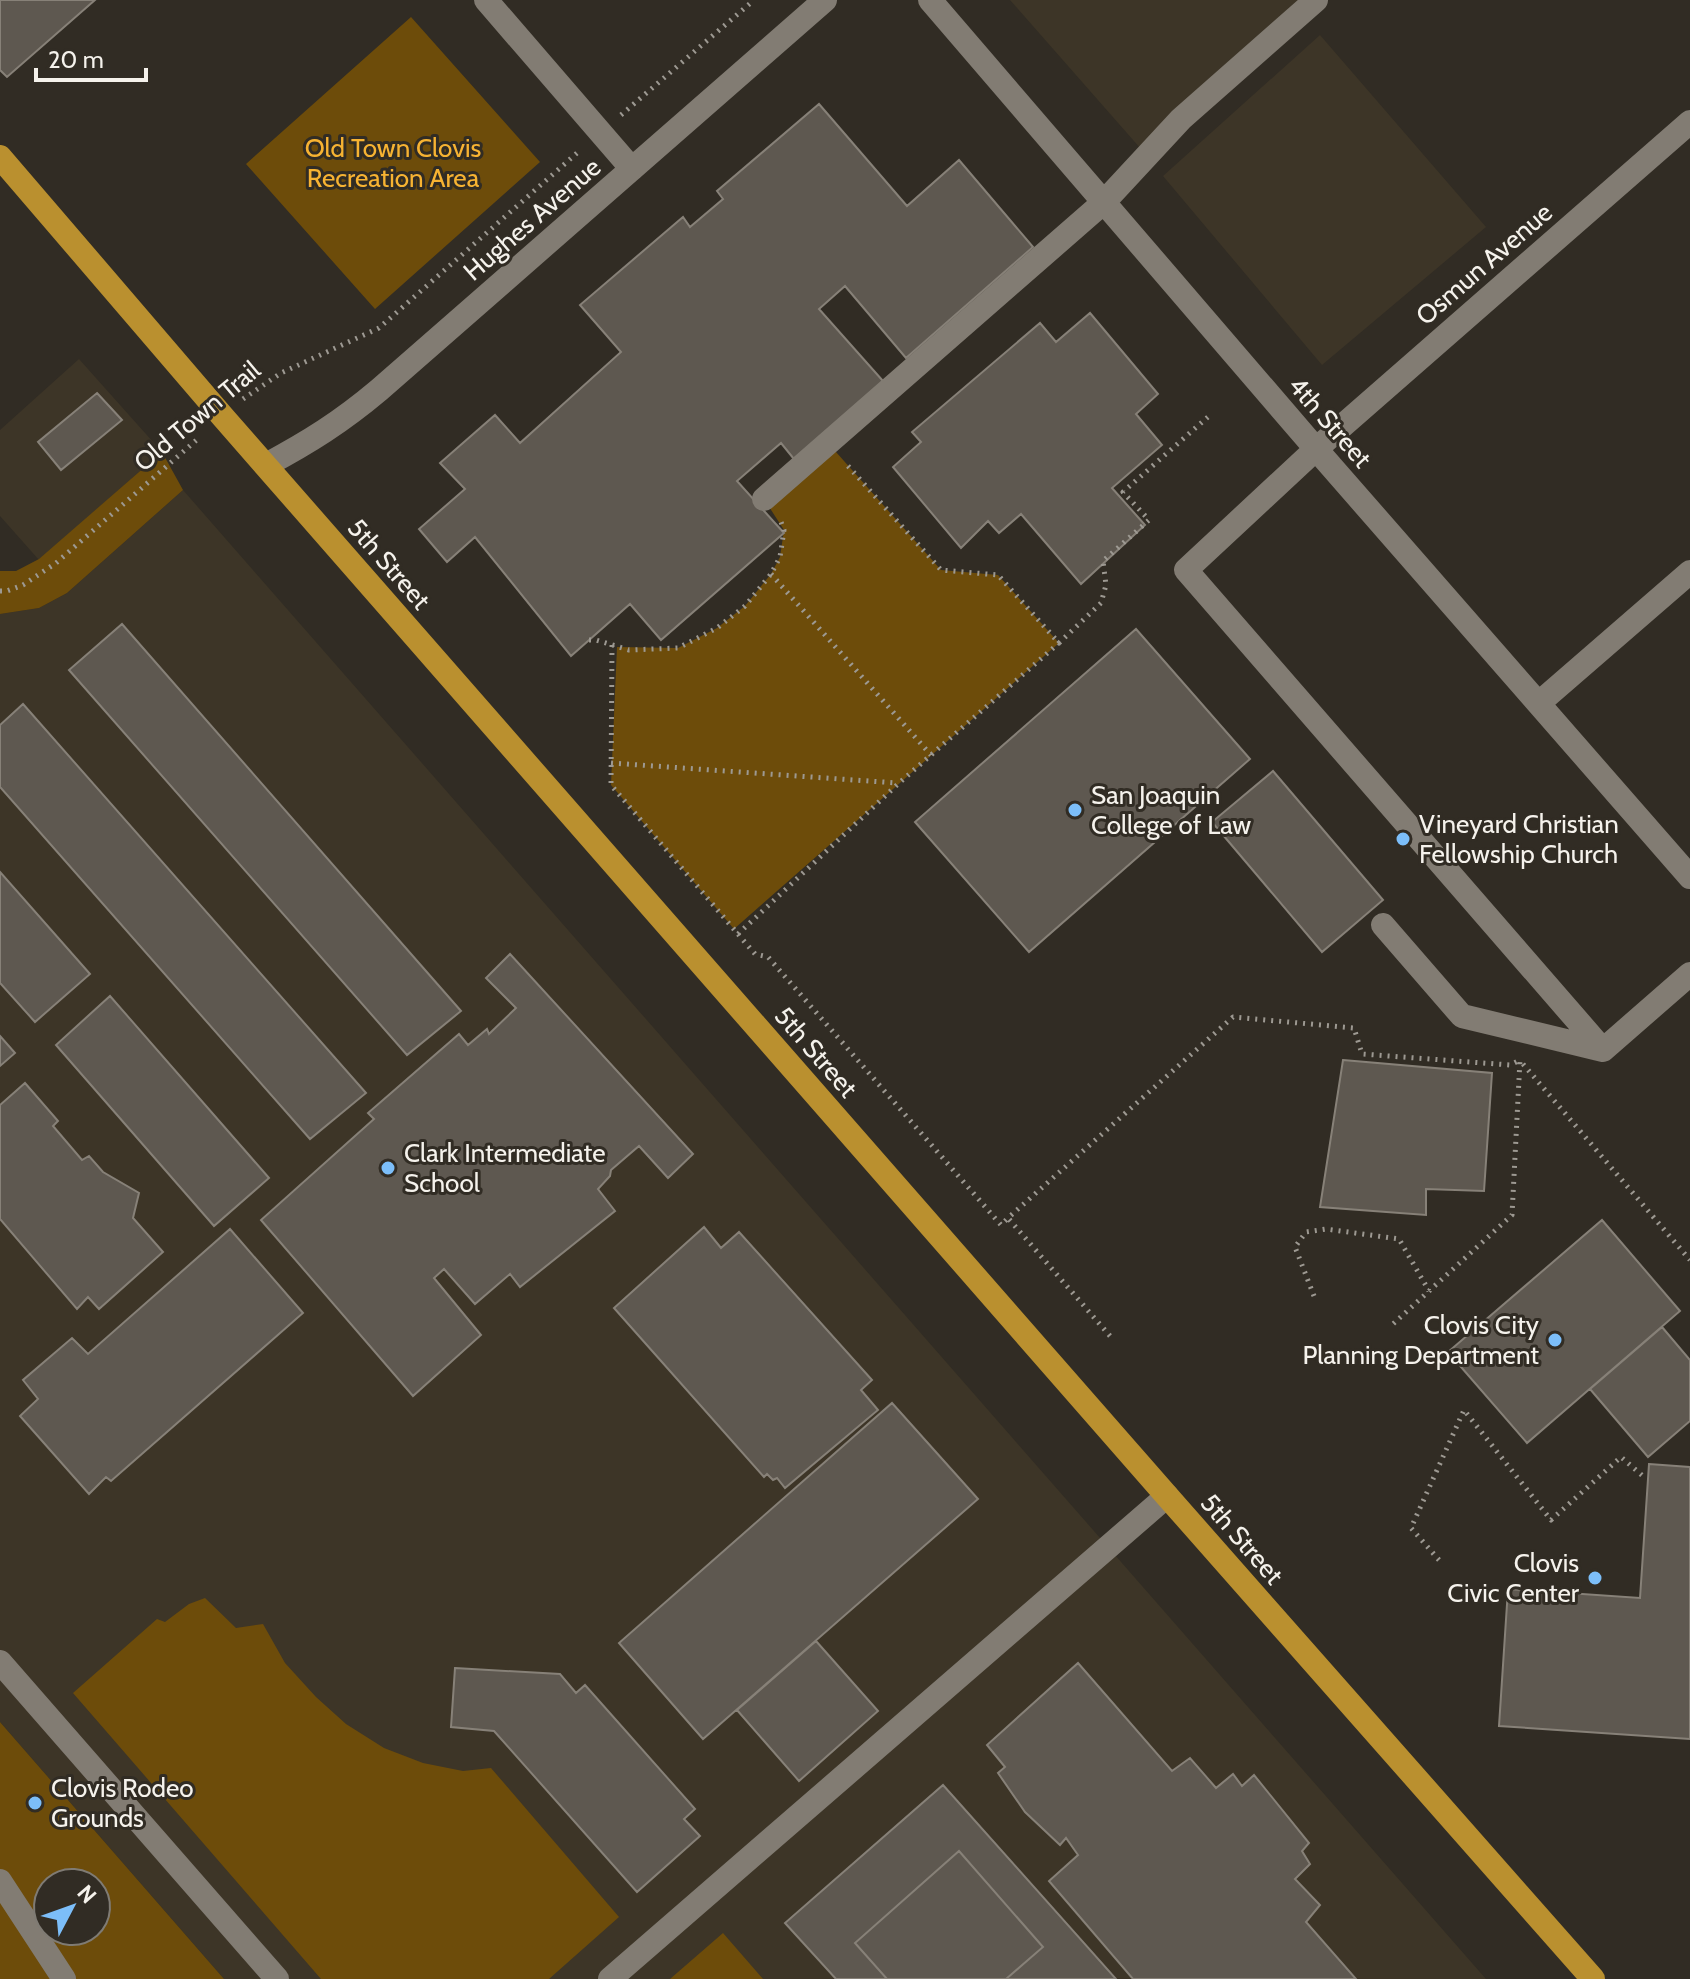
<svg xmlns="http://www.w3.org/2000/svg" width="1690" height="1979" viewBox="0 0 1690 1979" font-family="Cabin,sans-serif">
  <rect width="100%" height="100%" fill="#312c24"/>
  <path fill="#3d3527" d="M 1010,0 L 1325,0 L 1148,157 Z
    M 1320,35 L 1486,227 L 1322,365 L 1163,176 Z
    M 79,359 L 162,452 L 39,560 L 0,516 L 0,430 Z
    M 183,490 L 1486,1979 L 224,1979 L 0,1722 L 0,614 L 39,608 L 67,593 Z"/>
  <path fill="#6d4c0a" fill-rule="evenodd" d="M 411,17 L 540,162 L 375,309 L 246,164 Z
    M 828,443 L 941,570 L 998,575 L 1059,643 L 734,929 L 611,785 L 617,647 L 678,648 L 717,628 L 745,606 L 771,574 L 780,557 L 784,530 L 764,499 Z
    M 162,452 L 183,490 L 67,593 L 39,608 L 0,614 L 0,571 L 16,571 L 39,559 Z
    M 205,1598 L 236,1628 L 263,1624 L 285,1663 L 316,1697 L 346,1724 L 384,1748 L 423,1763 L 463,1771 L 491,1768 L 619,1917 L 549,1979 L 321,1979 L 73,1693 L 157,1619 L 165,1622 L 189,1604 Z
    M 0,1722 L 224,1979 L 0,1979 ZM 48,1883 L 96,1883 L 96,1931 L 48,1931 Z
    M 723,1933 L 763,1979 L 670,1979 Z"/>
  <path fill="#5e5850" stroke="#878178" stroke-width="2" d="M 0,0 L 95,0 L 7,77 L 0,70 Z
    M 819,104 L 907,206 L 959,160 L 1033,247 L 906,358 L 845,286 L 819,309 L 891,390 L 802,469 L 781,443 L 737,481 L 784,533 L 661,640 L 630,604 L 571,656 L 475,537 L 447,562 L 419,529 L 465,489 L 440,463 L 495,415 L 520,443 L 621,352 L 580,305 L 683,217 L 690,227 L 723,199 L 717,191 Z
    M 1090,313 L 1158,394 L 1136,414 L 1162,445 L 1112,488 L 1145,525 L 1081,584 L 1021,514 L 999,533 L 988,521 L 961,548 L 893,467 L 921,442 L 912,432 L 1040,323 L 1056,342 Z
    M 97,393 L 122,420 L 61,470 L 38,442 Z
    M 122,624 L 461,1011 L 407,1055 L 69,670 Z
    M 1136,629 L 1250,759 L 1029,952 L 915,822 Z
    M 23,704 L 366,1093 L 310,1139 L 0,787 L 0,725 Z
    M 1273,771 L 1383,900 L 1322,952 L 1212,822 Z
    M 0,872 L 90,974 L 35,1022 L 0,983 Z
    M 510,954 L 693,1154 L 668,1178 L 639,1146 L 611,1170 L 610,1176 L 598,1189 L 615,1211 L 520,1287 L 510,1274 L 475,1304 L 444,1269 L 434,1278 L 481,1335 L 413,1396 L 261,1220 L 374,1119 L 368,1113 L 459,1034 L 468,1045 L 487,1029 L 489,1034 L 516,1008 L 486,978 Z
    M 110,996 L 269,1178 L 214,1226 L 56,1045 Z
    M 0,1036 L 15,1053 L 0,1066 Z
    M 1343,1060 L 1492,1073 L 1484,1191 L 1426,1189 L 1426,1215 L 1320,1207 Z
    M 25,1083 L 58,1121 L 53,1126 L 82,1160 L 89,1156 L 103,1172 L 139,1193 L 133,1218 L 163,1252 L 99,1309 L 88,1297 L 77,1309 L 0,1219 L 0,1105 Z
    M 1602,1220 L 1680,1311 L 1527,1443 L 1448,1352 Z
    M 704,1227 L 721,1248 L 739,1232 L 872,1380 L 861,1390 L 878,1410 L 785,1488 L 777,1478 L 773,1480 L 767,1474 L 764,1477 L 614,1308 Z
    M 230,1229 L 303,1313 L 111,1481 L 106,1477 L 89,1494 L 20,1416 L 38,1399 L 23,1380 L 72,1338 L 88,1354 Z
    M 1662,1327 L 1690,1360 L 1690,1421 L 1648,1457 L 1590,1389 Z
    M 892,1403 L 978,1499 L 703,1739 L 619,1643 Z
    M 1649,1464 L 1690,1467 L 1690,1739 L 1499,1726 L 1508,1589 L 1640,1598 Z
    M 816,1641 L 878,1711 L 799,1781 L 737,1710 Z
    M 1078,1663 L 1172,1771 L 1190,1758 L 1216,1788 L 1233,1774 L 1242,1786 L 1254,1775 L 1309,1843 L 1302,1851 L 1310,1864 L 1295,1879 L 1320,1905 L 1306,1922 L 1356,1979 L 1133,1979 L 1049,1881 L 1078,1855 L 1066,1838 L 1060,1845 L 1025,1812 L 998,1773 L 1005,1767 L 987,1745 Z
    M 455,1668 L 560,1674 L 576,1693 L 585,1685 L 695,1809 L 684,1819 L 700,1836 L 637,1892 L 494,1731 L 451,1727 Z
    M 943,1785 L 1116,1979 L 836,1979 L 785,1923 Z
    M 959,1851 L 1043,1947 L 1006,1979 L 887,1979 L 855,1943 Z"/>
  <g fill="none" stroke-linecap="round" stroke-linejoin="round">
    <path stroke="#9d9992" stroke-width="5" stroke-dasharray="2 6" stroke-linecap="butt" d="M 621,115 L 754,0
      M 243,399 L 281,373 L 379,328 L 577,153
      M 848,466 L 941,570 L 998,575 L 1059,643 L 1101,603 L 1106,585 L 1103,561 L 1149,520 L 1123,492 L 1209,416
      M 771,574 L 931,755
      M 0,591 L 7,591 L 23,585 L 56,563 L 200,437
      M 589,640 L 596,640 L 629,650 L 678,648 L 717,628 L 745,606 L 771,574 L 780,557 L 784,530 L 781,522
      M 612,645 L 611,785 L 755,954 L 768,957 L 1001,1225 L 1008,1218
      M 611,763 L 897,783
      M 738,934 L 899,783 L 1059,643
      M 1523,1064 L 1690,1260
      M 1314,1296 L 1295,1247 L 1306,1232 L 1326,1229 L 1399,1239 L 1429,1291
      M 1110,1336 L 1008,1218 L 1233,1017 L 1354,1028 L 1362,1054 L 1510,1065 L 1520,1060 L 1512,1215 L 1393,1324
      M 1439,1560 L 1411,1528 L 1464,1410 L 1551,1520 L 1621,1457 L 1645,1478"/>
    <path stroke="#827c73" stroke-width="24" d="M 486,0 L 632,169
      M 930,0 L 1316,449 L 1690,877
      M 1690,122 L 1316,449 L 1186,570 L 1603,1050 L 1690,974
      M 266,465 C 309,442 341,422 379,390 L 825,0
      M 764,499 L 1104,202 L 1181,119 L 1316,0
      M 1539,703 L 1690,572
      M 1383,925 L 1462,1016 L 1603,1050
      M 0,1662 L 277,1979
      M 0,1881 L 64,1979
      M 610,1979 L 1167,1496"/>
    <path stroke="#ba902f" stroke-width="24" d="M 0,157 L 223,417 L 1167,1496 L 1593,1979"/>
  </g>
  <g fill="#7cbef9" stroke="#312c24" stroke-width="3">
    <circle cx="1075" cy="810" r="8"/>
    <circle cx="1403" cy="839" r="8"/>
    <circle cx="388" cy="1168" r="8"/>
    <circle cx="1555" cy="1340" r="8"/>
    <circle cx="1595" cy="1578" r="8"/>
    <circle cx="35" cy="1803" r="8"/>
  </g>
  <g text-anchor="middle" dominant-baseline="central" stroke-width="6" stroke-linejoin="round" paint-order="stroke">
    <g font-size="26" fill="#f7b332" stroke="#312c24">
      <text x="393" y="148">Old Town Clovis<tspan x="393" dy="30">Recreation Area</tspan></text>
    </g>
    <g font-size="26" fill="#f5f2ec" stroke="#312c24">
      <text transform="translate(532 219) rotate(-41)">Hughes Avenue</text>
      <text transform="translate(1484 264) rotate(-41)">Osmun Avenue</text>
      <text transform="translate(197 416) rotate(-40)">Old Town Trail</text>
      <text transform="translate(1330 422) rotate(49)">4th Street</text>
      <text transform="translate(389 564) rotate(49)">5th Street</text>
      <text transform="translate(816 1052) rotate(49)">5th Street</text>
      <text transform="translate(1242 1539) rotate(49)">5th Street</text>
    </g>
    <g font-size="26" fill="#f5f2ec" stroke="#312c24" text-anchor="start">
      <text x="1091" y="795">San Joaquin<tspan x="1091" dy="30">College of Law</tspan></text>
      <text x="1419" y="824">Vineyard Christian<tspan x="1419" dy="30">Fellowship Church</tspan></text>
      <text x="404" y="1153">Clark Intermediate<tspan x="404" dy="30">School</tspan></text>
      <text x="1539" y="1325" text-anchor="end">Clovis City<tspan x="1539" dy="30">Planning Department</tspan></text>
      <text x="1579" y="1563" text-anchor="end">Clovis<tspan x="1579" dy="30">Civic Center</tspan></text>
      <text x="51" y="1788">Clovis Rodeo<tspan x="51" dy="30">Grounds</tspan></text>
    </g>
  </g>
  <g transform="translate(72 1907) rotate(49)"><circle r="38" fill="#312c24" stroke="#7f7b74" stroke-width="2"/>
  <path d="M0-6L14 30L0 20L-14 30Z" fill="#7cbef9"/>
  <text y="-12" font-size="22" font-weight="bold" text-anchor="middle" fill="#f5f2ec">N</text>
  </g>
  <path d="M36 68v12h110v-12" fill="none" stroke="#f5f2ec" stroke-width="4"/>
  <text x="48" y="68" font-size="24" fill="#f5f2ec" stroke="#312c24" stroke-width="6" paint-order="stroke">20 m</text>
</svg>
